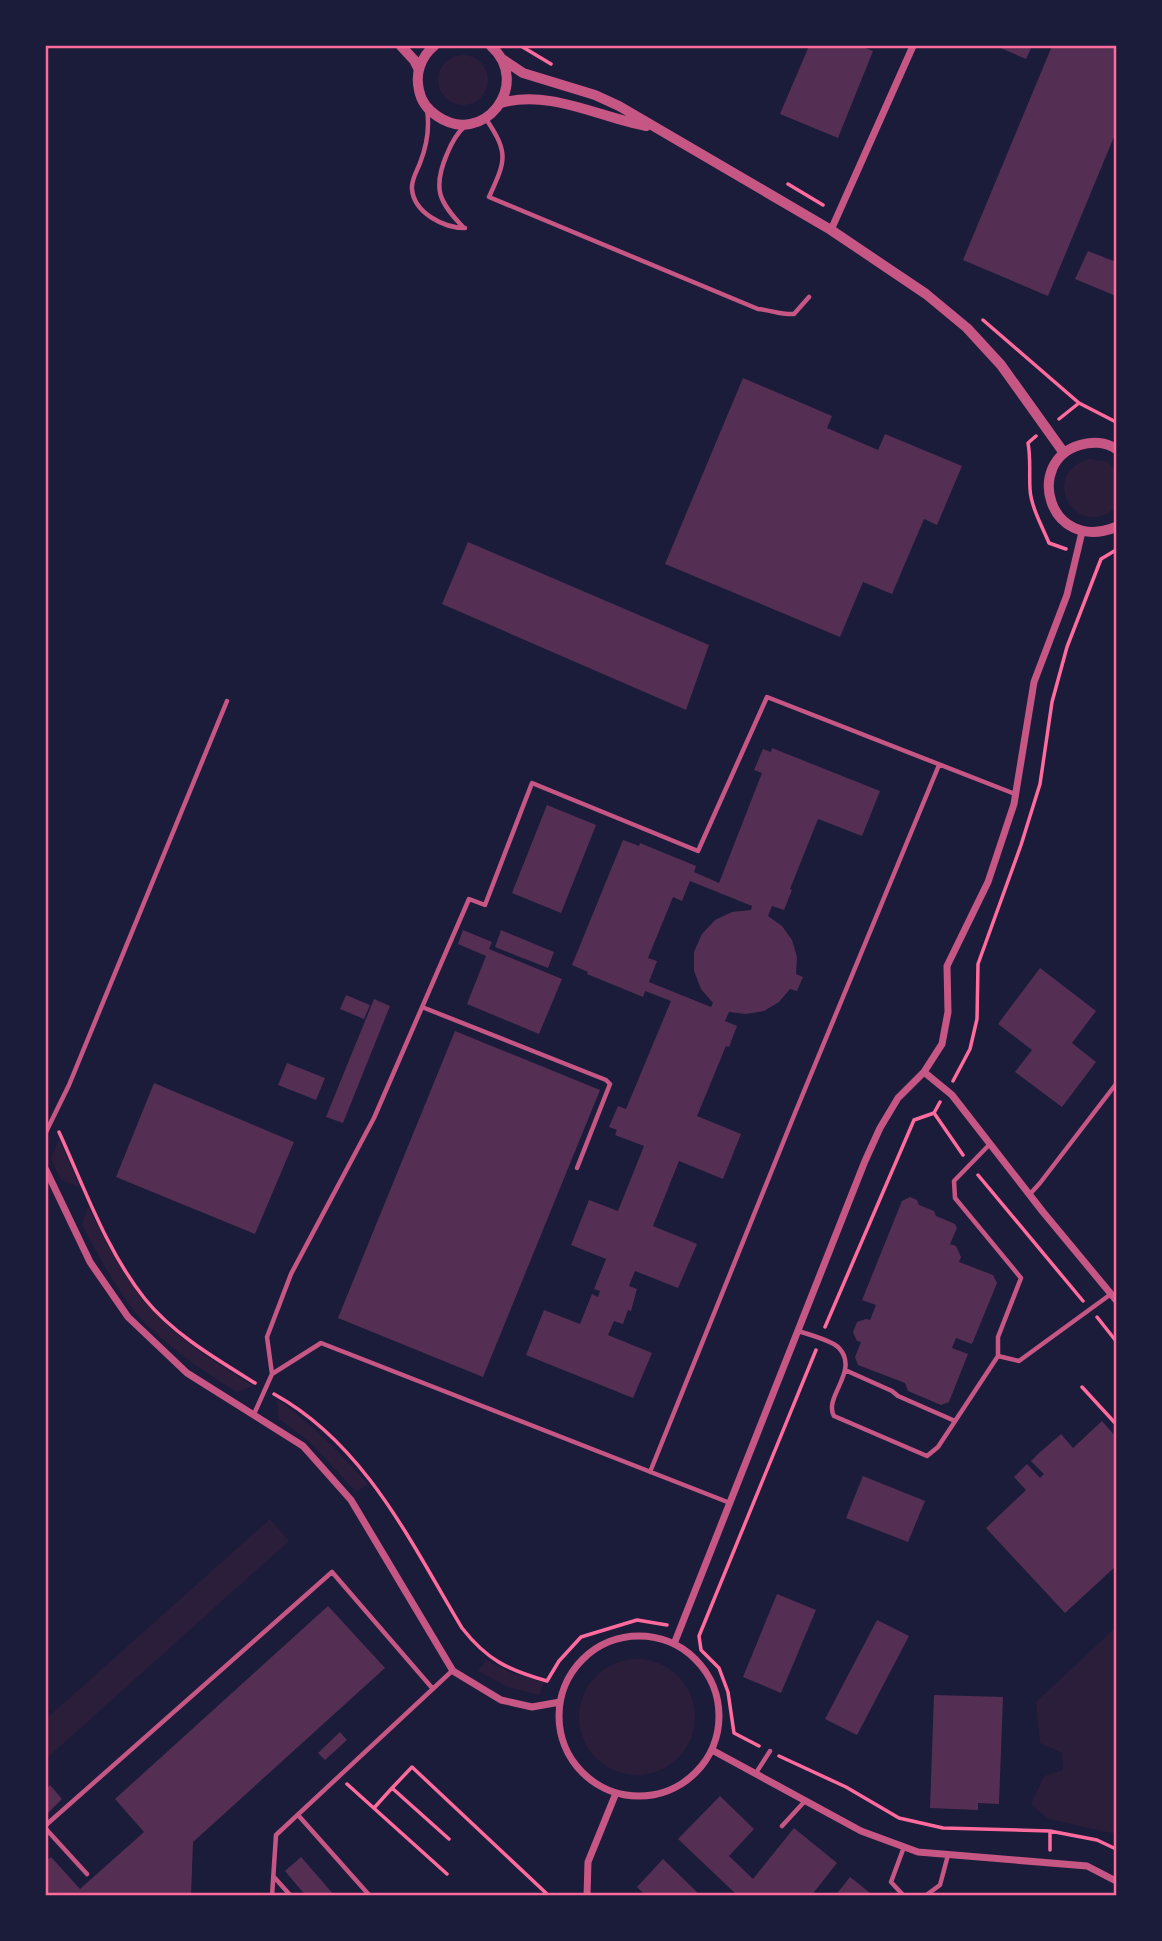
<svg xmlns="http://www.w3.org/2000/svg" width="1162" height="1941" viewBox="0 0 1162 1941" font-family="Rubik,sans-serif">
  <rect width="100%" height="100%" fill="#1b1b3a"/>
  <path fill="#2a1e3b" d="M438 80a25 25 0 1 1 50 0a25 25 0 1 1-50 0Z
    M 1088,459 L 1107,461 L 1116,470 L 1116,507 C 1078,543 1037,476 1088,459 Z
    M 59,1139 L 80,1187 L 61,1180 L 51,1159 Z
    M 88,1206 C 104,1239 121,1270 143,1299 C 172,1336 214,1361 253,1386 L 237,1392 C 206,1373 177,1353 150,1328 C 123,1302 100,1259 82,1225 Z
    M 277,1399 C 312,1424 340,1453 368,1484 L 356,1492 L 309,1441 L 279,1419 Z
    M 270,1519 L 289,1541 L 46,1759 L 46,1719 Z
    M 1116,1627 L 1116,1834 L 1048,1819 L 1031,1804 L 1044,1776 L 1063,1770 L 1062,1753 L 1040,1743 L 1036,1702 Z
    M579 1717a58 58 0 1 1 116 0a58 58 0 1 1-116 0Z
    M 486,1660 L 512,1673 L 544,1682 L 539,1695 L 508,1687 L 478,1671 Z"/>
  <path fill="#542f53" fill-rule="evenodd" d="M 809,46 L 860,46 L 873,51 L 838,138 L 780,114 Z
    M 996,46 L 1032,46 L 1026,59 Z
    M 1052,46 L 1116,46 L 1116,132 L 1048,296 L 963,260 Z
    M 1088,251 L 1116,262 L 1116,296 L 1075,279 Z
    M 743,378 L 832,416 L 827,428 L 878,450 L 885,434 L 962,466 L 937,525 L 924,519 L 892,594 L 863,582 L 840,637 L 665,564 Z
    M 468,542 L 709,645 L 686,710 L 442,604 Z
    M 772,748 L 880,791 L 862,836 L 818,819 L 790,889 L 792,890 L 784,910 L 772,906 L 768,916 L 782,926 L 792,940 L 797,957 L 796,974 L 803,977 L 797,991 L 790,989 L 779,1002 L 764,1011 L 746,1014 L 729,1012 L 725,1021 L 737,1026 L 729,1047 L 726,1046 L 697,1116 L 741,1134 L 723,1179 L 679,1161 L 653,1226 L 697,1244 L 678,1288 L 635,1271 L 629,1286 L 637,1289 L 631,1311 L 628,1310 L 623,1324 L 614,1321 L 608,1335 L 652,1353 L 633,1398 L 526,1355 L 544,1310 L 580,1324 L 592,1294 L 598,1297 L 600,1291 L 594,1289 L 606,1259 L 571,1245 L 589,1200 L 618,1211 L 644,1146 L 615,1135 L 617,1130 L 609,1127 L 618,1106 L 626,1109 L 671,1001 L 645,991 L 643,997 L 587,974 L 588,972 L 572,965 L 623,840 L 639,846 L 640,843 L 696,866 L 694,872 L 719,883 L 762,773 L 754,770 L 763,749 L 771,752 ZM 690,881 L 752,906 L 751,910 L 732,912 L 715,920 L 702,934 L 694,952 L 694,971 L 701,989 L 713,1003 L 711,1007 L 649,982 L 657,961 L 648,958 L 673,897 L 682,901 Z
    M 547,805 L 596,825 L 561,913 L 512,893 Z
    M 463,930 L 492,942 L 489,949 L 562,979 L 539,1034 L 467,1004 L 486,956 L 458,944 Z
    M 501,930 L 554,952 L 548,968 L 495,947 Z
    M 1040,968 L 1096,1011 L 1072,1043 L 1096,1062 L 1062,1107 L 1015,1072 L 1032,1050 L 998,1024 Z
    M 346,995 L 370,1005 L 364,1019 L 340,1009 Z
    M 374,999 L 390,1006 L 343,1123 L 326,1117 Z
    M 455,1031 L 600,1090 L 483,1377 L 338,1318 Z
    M 287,1063 L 325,1078 L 316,1100 L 278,1085 Z
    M 154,1083 L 294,1142 L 255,1234 L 116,1177 Z
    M 910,1197 L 917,1200 L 919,1205 L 934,1211 L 936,1216 L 955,1224 L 957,1228 L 950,1244 L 956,1246 L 961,1257 L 959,1262 L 993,1275 L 997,1283 L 972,1344 L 956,1338 L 952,1348 L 968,1354 L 949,1402 L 941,1405 L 908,1391 L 905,1383 L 858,1365 L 855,1357 L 861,1342 L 857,1341 L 853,1332 L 857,1322 L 866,1319 L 870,1320 L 876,1305 L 862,1300 L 902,1201 Z
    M 1102,1421 L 1116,1437 L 1116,1566 L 1065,1613 L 986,1528 L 1026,1490 L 1014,1477 L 1027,1464 L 1040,1478 L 1044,1474 L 1031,1461 L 1038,1454 L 1061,1434 L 1073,1448 Z
    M 863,1476 L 925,1501 L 908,1542 L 846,1518 Z
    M 777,1594 L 816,1610 L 781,1693 L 743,1677 Z
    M 328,1606 L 385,1668 L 193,1842 L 191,1896 L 46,1896 L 46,1861 L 51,1857 L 80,1889 L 144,1832 L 115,1799 Z
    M 877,1620 L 909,1636 L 857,1735 L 825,1719 Z
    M 934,1695 L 1003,1697 L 999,1804 L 978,1803 L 978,1810 L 930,1808 Z
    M 340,1732 L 347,1740 L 325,1760 L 318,1753 Z
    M 50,1785 L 62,1799 L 46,1815 L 46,1790 Z
    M 720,1796 L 754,1829 L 729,1856 L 753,1879 L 794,1828 L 837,1863 L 811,1896 L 738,1896 L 678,1839 Z
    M 301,1857 L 335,1896 L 306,1896 L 285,1871 Z
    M 663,1859 L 701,1896 L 646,1896 L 637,1887 Z
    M 850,1877 L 874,1896 L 835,1896 Z"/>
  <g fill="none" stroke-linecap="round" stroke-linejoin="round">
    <path stroke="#ff6b9d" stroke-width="3.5" d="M 521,46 L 551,64
      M 788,184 L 823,205
      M 983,320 L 1079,403 L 1116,422
      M 1059,419 L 1079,403
      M 1036,436 L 1028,443 C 1031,459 1029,473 1030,489 C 1031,507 1042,526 1049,543 L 1066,549
      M 953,1081 L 970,1049 L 977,1019 L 978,964 L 1021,845 L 1040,784 L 1052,702 L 1067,647 L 1101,559 L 1116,550
      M 934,1113 L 963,1155
      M 59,1132 C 85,1189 106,1250 145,1299 C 173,1334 218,1360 255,1383
      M 978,1175 L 1083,1301
      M 1097,1317 L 1116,1341
      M 825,1327 L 914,1120 L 934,1113 L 940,1102
      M 1082,1387 L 1116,1424
      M 274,1394 C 365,1444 411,1543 462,1628 C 487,1660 508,1670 547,1681 L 559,1661 L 581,1637 L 637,1620 L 667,1625
      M 759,1746 L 734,1733 L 728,1692 L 719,1668 L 701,1650 L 699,1636 L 816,1350
      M 779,1756 L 846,1787 L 899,1818 L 943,1828 L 1050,1831 L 1097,1840 L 1116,1849
      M 347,1784 L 447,1874
      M 392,1788 L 412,1767 L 546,1893
      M 374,1808 L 392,1788 L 449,1839
      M 1050,1831 L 1050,1850"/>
    <path stroke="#c65784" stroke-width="4.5" d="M 427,110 C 430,129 427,145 420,163 C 417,171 411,180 412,189 C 414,213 444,228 465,228
      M 486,119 C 509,153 506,160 489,197 L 758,309 C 771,310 781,315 794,314 L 809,297
      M 464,228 C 439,202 432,189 447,154 C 451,144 456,134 465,126
      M 422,1007 L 606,1080 L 610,1084 L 577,1168
      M 46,1132 L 69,1085 L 227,701
      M 989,1145 L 954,1181 L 955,1198 L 1021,1278 L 998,1337 L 998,1356 L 1019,1361 L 1111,1294
      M 1030,1194 L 1040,1183 L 1116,1084
      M 798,1331 C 808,1334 833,1341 839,1348 C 860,1371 823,1397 834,1416 L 927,1456 L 938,1447 L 998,1356
      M 845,1370 L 892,1391 L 898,1396 L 955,1421
      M 272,1374 L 267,1337 L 291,1274 L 374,1118 L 469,899 L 485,905 L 532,783 L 698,851 L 767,697 L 1015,794
      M 254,1414 L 272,1374 L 321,1343 L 730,1503
      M 650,1472 L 795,1113 L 939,765
      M 756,1773 L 770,1751
      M 298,1815 L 370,1896
      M 46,1825 L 332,1572 L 433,1689
      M 782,1826 L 805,1801
      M 46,1829 L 87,1874
      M 904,1847 L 891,1882 L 904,1896
      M 274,1877 L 291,1896
      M 272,1896 L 276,1835 L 452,1671
      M 925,1896 L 940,1885 L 948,1855"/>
    <path stroke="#c65784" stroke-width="7" d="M 831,230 L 913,46
      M 924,1072 L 952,1095 L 1043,1212 L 1116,1300
      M 46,1170 L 90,1262 L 128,1317 L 187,1373 L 303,1446 L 351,1500 L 453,1671 L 501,1700 L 532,1707 L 560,1702
      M559 1716a80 80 0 1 1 160 0a80 80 0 1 1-160 0Z
      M 674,1644 L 865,1161 L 880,1128 L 898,1098 L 924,1072 L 942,1044 L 948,1012 L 947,966 L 988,882 L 1014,804 L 1034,682 L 1067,595 L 1082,532
      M 712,1750 L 861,1831 L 918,1852 L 1087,1866 L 1116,1881
      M 587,1896 L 588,1862 L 616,1793"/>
    <path stroke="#c65784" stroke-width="10" d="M 401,46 L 414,60 L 419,70
      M 434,46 C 421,57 415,73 419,90 C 421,101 428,110 437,116 C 483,148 533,84 491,46
      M 502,59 L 523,73 L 595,95 L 619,106 L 831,230 L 926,294 L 967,328 L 1001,365 L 1064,453
      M 501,103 C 548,89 599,117 646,126
      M 1116,449 C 1106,442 1092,441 1080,445 C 1024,461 1048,554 1116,527"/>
  </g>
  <rect width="1162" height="1941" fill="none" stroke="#1b1b3a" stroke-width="94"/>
  <rect x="47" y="47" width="1068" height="1847" fill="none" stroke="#ff6b9d" stroke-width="2.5"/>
</svg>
